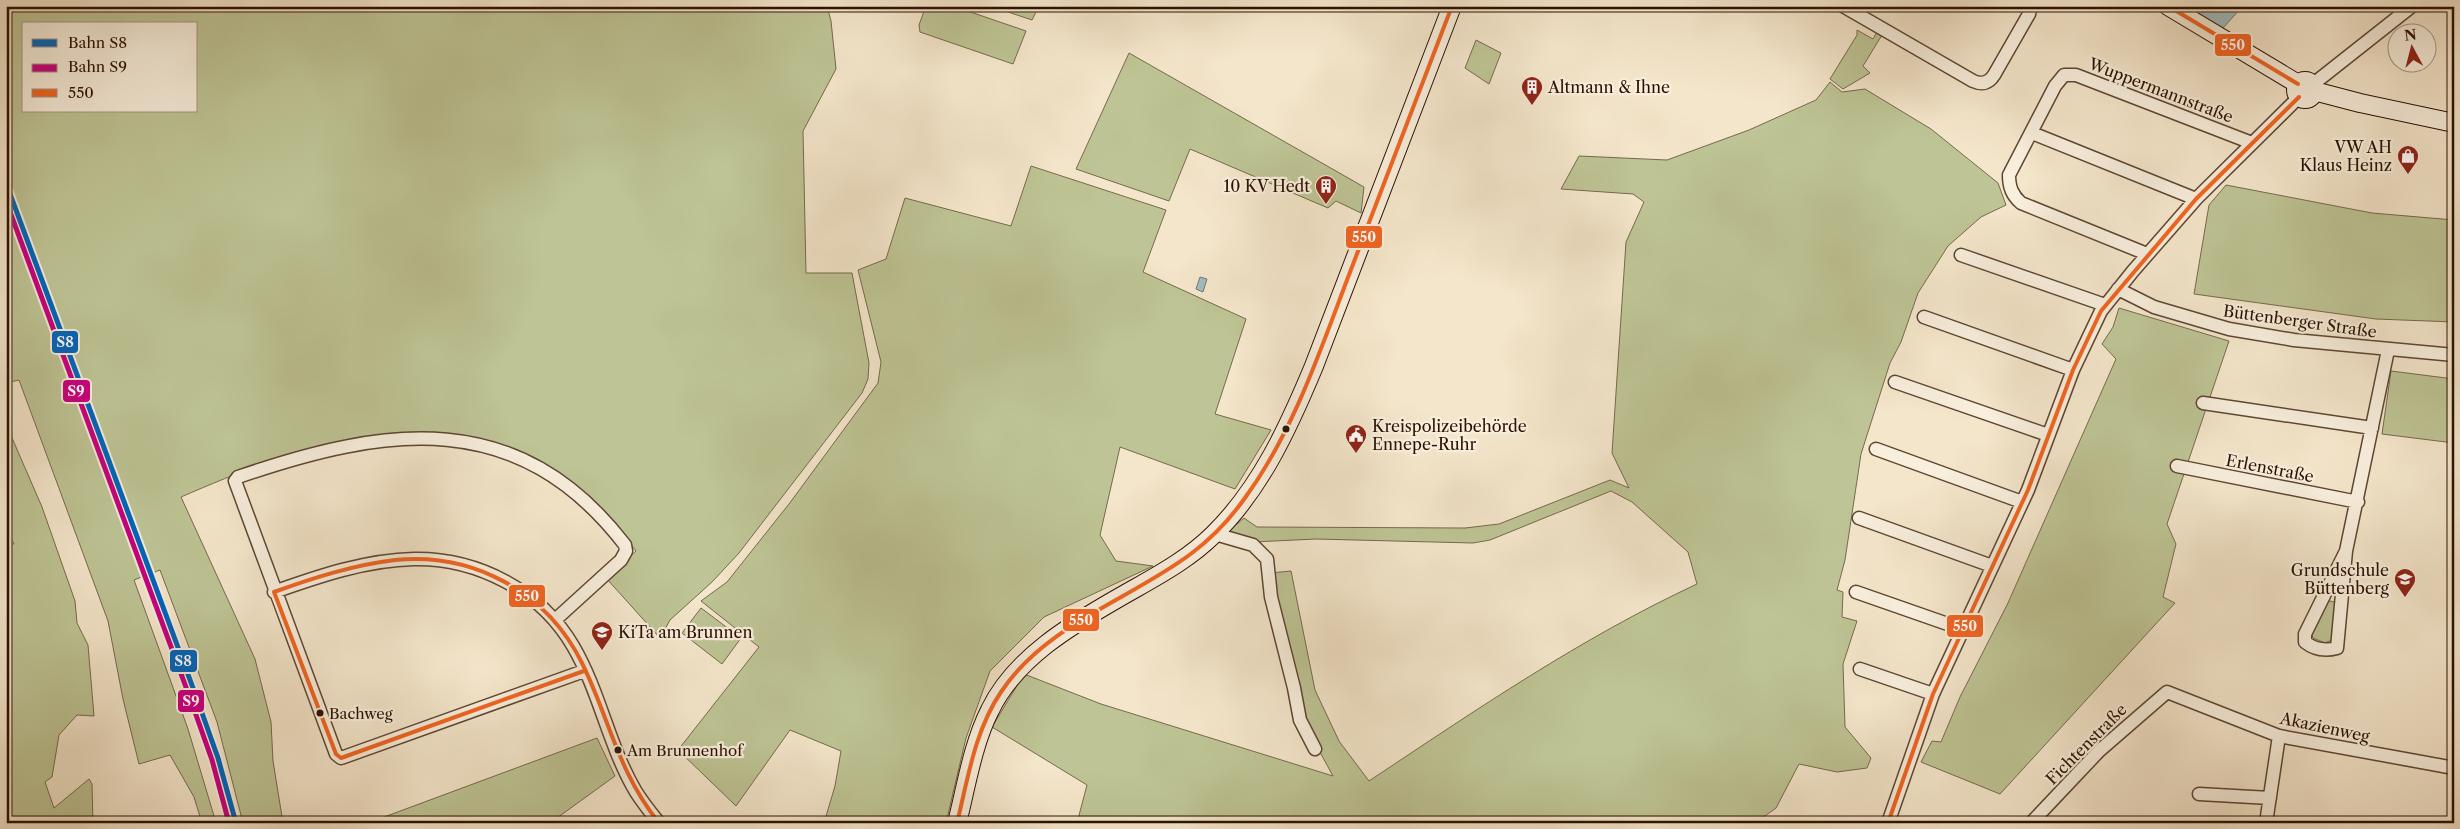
<svg xmlns="http://www.w3.org/2000/svg" width="2460" height="829" viewBox="0 0 2460 829" font-family="'Libre Caslon Text',serif">
  <rect width="100%" height="100%" fill="#f4e6cb"/>
  <filter id="stains"><feTurbulence type="fractalNoise" baseFrequency=".004" numOctaves="4"/><feColorMatrix values="0 0 0 0 .2 0 0 0 0 .09 0 0 0 0 .02 0 0 0 .5 -.17"/></filter>
  <radialGradient id="worn" r=".72"><stop offset=".6" stop-color="#630" stop-opacity="0"/><stop offset="1" stop-color="#630" stop-opacity=".3"/></radialGradient>
  <path fill="#bec495" stroke="#756a4b" fill-rule="evenodd" d="M 6,6 L 827,6 L 831,21 L 836,69 L 803,131 L 806,273 L 852,273 L 869,363 L 868,379 L 862,393 L 739,553 L 712,582 L 670,620 L 660,638 L 606,578 L 636,551 C 609,519 584,489 548,467 C 432,396 294,448 181,497 L 255,659 L 271,722 L 273,761 L 283,823 L 243,823 L 217,722 L 160,570 L 134,580 L 188,729 L 214,816 L 216,823 L 202,823 L 194,797 L 170,755 L 139,764 L 123,699 L 108,621 L 19,380 L 6,383 ZM 24,24 L 196,24 L 196,111 L 24,111 Z
    M 926,6 L 953,6 L 1026,31 L 1013,64 L 920,32 L 919,25 Z
    M 990,6 L 1039,6 L 1032,20 Z
    M 1857,30 L 1873,39 L 1877,32 L 1882,35 L 1863,66 L 1870,73 L 1843,89 L 1830,79 L 1857,35 Z
    M 1476,40 L 1501,53 L 1489,84 L 1465,68 Z
    M 1129,53 L 1364,187 L 1361,213 L 1336,201 L 1328,208 L 1190,149 L 1169,201 L 1076,169 Z
    M 1830,82 L 1842,92 L 1865,89 L 1931,129 L 1998,183 L 2006,205 L 1981,217 L 1948,246 L 1918,293 L 1901,342 L 1890,363 L 1861,454 L 1845,560 L 1837,590 L 1843,592 L 1842,617 L 1857,621 L 1843,664 L 1845,727 L 1871,758 L 1867,768 L 1837,772 L 1799,764 L 1776,808 L 1755,823 L 1077,823 L 1087,785 L 992,727 L 1024,674 L 1101,704 L 1333,776 L 1303,721 L 1270,573 L 1291,571 L 1315,690 L 1339,741 L 1369,781 C 1476,710 1581,638 1697,584 L 1688,552 L 1632,502 L 1611,491 L 1490,540 L 1473,543 L 1316,539 L 1253,542 L 1225,534 L 1244,518 L 1257,527 L 1465,528 L 1499,524 L 1610,480 L 1629,488 L 1612,453 L 1626,242 L 1644,202 L 1633,194 L 1561,189 L 1579,156 L 1667,160 L 1749,130 L 1816,100 Z
    M 1031,166 L 1166,210 L 1143,272 L 1246,319 L 1215,414 L 1271,430 L 1235,489 L 1120,447 L 1100,535 L 1116,561 L 1153,566 L 1044,617 L 990,671 L 966,738 L 946,823 L 824,823 L 835,786 L 841,751 L 790,730 L 736,806 L 678,750 L 759,647 L 701,601 L 727,582 L 789,504 L 878,383 L 881,362 L 858,270 L 886,259 L 905,198 L 1011,226 Z
    M 2226,185 L 2372,213 L 2454,220 L 2454,322 L 2376,319 L 2194,294 L 2209,205 Z
    M 2119,308 L 2229,341 L 2167,524 L 2176,544 L 2163,597 L 2175,603 L 2000,794 L 1921,762 L 1932,741 L 1941,742 L 1960,697 L 2008,603 L 2116,359 L 2102,344 L 2113,327 Z
    M 2391,371 L 2454,379 L 2454,443 L 2382,434 Z
    M 6,424 L 42,507 L 75,601 L 77,623 L 88,645 L 94,716 L 77,715 L 59,735 L 52,777 L 45,782 L 54,808 L 89,779 L 92,784 L 93,823 L 6,823 L 6,544 L 14,544 L 6,529 Z
    M 2326,600 L 2334,602 L 2339,607 L 2334,639 L 2325,643 L 2313,638 L 2311,632 Z
    M 701,608 L 741,638 L 722,664 L 682,633 Z
    M 597,738 L 615,776 L 550,823 L 368,823 Z"/>
  <path fill="#a1bdc1" stroke="#727874" d="M 2197,6 L 2243,6 L 2223,28 L 2195,13 Z
    M 1200,277 L 1207,279 L 1203,292 L 1196,289 Z"/>
  <g fill="none" stroke-linecap="round" stroke-linejoin="round">
    <g stroke="#5e4634" stroke-width="15">
      <path id="street" d="M 1843,6 L 1973,81 C 1982,85 1989,83 1994,75 L 2029,14 L 2031,6
        M 2312,85 L 2412,6
        M 2032,133 L 2196,199
        M 2147,254 L 2021,203 C 2012,195 2009,187 2009,175 L 2055,86 L 2064,75 L 2076,75 L 2252,143
        M 1961,255 L 2105,305
        M 2118,289 L 2154,307 L 2229,329 L 2294,340 L 2454,355
        M 1924,317 L 2073,370
        M 1895,382 L 2048,435
        M 2203,403 L 2372,428
        M 1876,449 L 2022,502
        M 2177,466 L 2358,502
        M 1859,518 L 1992,566
        M 1215,534 L 1253,545 L 1267,559 L 1271,597 L 1294,688 L 1300,720 L 1315,749
        M 2346,551 L 2305,634 L 2305,642 C 2315,650 2326,651 2337,648 L 2346,551 L 2388,350
        M 274,592 C 319,576 366,560 414,559 C 478,558 541,591 573,646 C 600,692 609,747 636,792 C 643,803 651,813 659,823
        M 1856,592 L 1962,629
        M 555,620 L 621,560 L 626,551 L 625,545 C 518,406 386,426 238,477 L 235,481 L 336,754 L 341,758 L 584,671
        M 1860,669 L 1933,694
        M 2199,794 L 2270,798
        M 1888,823 L 1933,694 L 2028,490 L 2073,370 L 2101,311 L 2133,271 L 2196,199 L 2299,97
        M 2031,823 L 2099,751 L 2167,692 L 2279,736 L 2454,768
        M 2266,823 L 2279,736"/>
    </g>
    <g stroke="#2c1001" stroke-width="20">
      <path id="secondary" d="M 2168,6 L 2298,84
        M2296 90a9 9 0 1 1 18 0a9 9 0 1 1-18 0Z
        M 2314,91 L 2360,103 L 2454,123
        M 957,823 C 966,787 973,743 990,710 C 1015,658 1071,625 1120,597 C 1153,578 1187,561 1214,534 C 1261,488 1289,426 1314,366 L 1452,6"/>
    </g>
    <use href="#street" stroke="#f8efdd" stroke-width="12"/>
    <use href="#secondary" stroke="#f8efdd" stroke-width="18"/>
    <g stroke="#f8efdd" stroke-width="8">
      <path id="bus-1" d="M 2168,6 L 2298,84
        M 274,592 C 313,578 353,565 395,560 C 473,552 547,592 582,663 C 610,720 617,770 659,823
        M 274,592 L 336,754 L 341,758 L 584,671
        M 957,823 C 968,778 975,730 1001,692 C 1046,624 1130,600 1192,553 C 1213,537 1232,517 1247,495 C 1293,431 1319,354 1347,280 C 1382,189 1417,97 1452,6
        M 1888,823 L 1933,694 L 2028,490 L 2073,370 L 2101,311 L 2196,199 L 2299,97"/>
    </g>
    <use href="#bus-1" stroke="#f26522" stroke-width="4"/>
    <g stroke="#f8efdd" stroke-width="9">
      <path id="rail-1" d="M 6,183 L 196,696 L 218,758 L 236,823"/>
    </g>
    <g stroke="#f8efdd" stroke-width="9">
      <path id="rail-2" d="M 6,201 L 190,698 L 212,760 L 229,823"/>
    </g>
    <use href="#rail-1" stroke="#0065bd" stroke-width="5"/>
    <use href="#rail-2" stroke="#c7007f" stroke-width="5"/>
  </g>
  <defs>
    <g id="building-pin" transform="scale(1.125)"><path d="M0 17L-7.5 6A9.5 9.5 0 1 1 7.5 6Z" fill="#8f2418" stroke="#f8efdd"/><path d="M-4-6H4V6H1V3H-1V6H-4ZM-2.5-4.3h1.7v1.8h-1.7ZM.8-4.3h1.7v1.8H.8ZM-2.5-1h1.7V.8h-1.7ZM.8-1h1.7V.8H.8Z" fill="#fff"/></g>
    <g id="shop-pin" transform="scale(1.125)"><path d="M0 17L-7.5 6A9.5 9.5 0 1 1 7.5 6Z" fill="#8f2418" stroke="#f8efdd"/><path d="M-5-2.5h2.3a2.7 3.5 0 0 1 5.4 0H5L5.5 6h-11ZM-1.5-2.5h3a1.5 2.3 0 0 0-3 0Z" fill="#fff"/></g>
    <g id="civic-pin" transform="scale(1.125)"><path d="M0 17L-7.5 6A9.5 9.5 0 1 1 7.5 6Z" fill="#8f2418" stroke="#f8efdd"/><path d="M-.6-6.5H3V-4.5H.6V-3L4-1V1h2V6H-6V1h2V-1L-.6-3ZM-1.2 2.5V6h2.4V2.5Z" fill="#fff"/></g>
    <g id="school-pin" transform="scale(1.125)"><path d="M0 17L-7.5 6A9.5 9.5 0 1 1 7.5 6Z" fill="#8f2418" stroke="#f8efdd"/><path d="M0-5L7-2L0 1L-7-2ZM-4 1L0 2.5L4 1V4Q0 6-4 4Z" fill="#fff"/></g>
  </defs>
  <g fill-rule="evenodd">
    <use href="#building-pin" x="1532" y="87"/>
    <use href="#shop-pin" x="2408" y="156"/>
    <use href="#building-pin" x="1326" y="186"/>
    <use href="#civic-pin" x="1356" y="435"/>
    <use href="#school-pin" x="2405" y="579"/>
    <use href="#school-pin" x="602" y="632"/>
  </g>
  <g fill="#2c1001" stroke="#f8efdd" stroke-width="2">
    <circle cx="1286" cy="429" r="4.5"/>
    <circle cx="320" cy="713" r="4.5"/>
    <circle cx="618" cy="750" r="4.5"/>
  </g>
  <g text-anchor="middle" dominant-baseline="central" stroke-width="4.5" stroke-linejoin="round" paint-order="stroke">
    <g font-size="15" fill="#2c1001" stroke="#f8efdd" text-anchor="start">
      <text x="329" y="713">Bachweg</text>
      <text x="627" y="750">Am Brunnenhof</text>
    </g>
    <g font-size="16" fill="#2c1001" stroke="#f8efdd" text-anchor="start">
      <text x="1548" y="87">Altmann &amp; Ihne</text>
      <text x="2392" y="147" text-anchor="end">VW AH<tspan x="2392" dy="18">Klaus Heinz</tspan></text>
      <text x="1310" y="186" text-anchor="end">10 KV Hedt</text>
      <text x="1372" y="426">Kreispolizeibehörde<tspan x="1372" dy="18">Ennepe-Ruhr</tspan></text>
      <text x="2389" y="570" text-anchor="end">Grundschule<tspan x="2389" dy="18">Büttenberg</tspan></text>
      <text x="618" y="632">KiTa am Brunnen</text>
    </g>
    <g font-size="16" fill="#2c1001" stroke="#f8efdd">
      <text transform="translate(2161 90) rotate(21)">Wuppermannstraße</text>
      <text transform="translate(2300 321) rotate(8)">Büttenberger Straße</text>
      <text transform="translate(2270 468) rotate(11)">Erlenstraße</text>
      <text transform="translate(2325 727) rotate(12)">Akazienweg</text>
      <text transform="translate(2086 744) rotate(-45)">Fichtenstraße</text>
    </g>
  </g>
  <g stroke="#f8efdd" stroke-width="2">
    <rect x="2214" y="33" width="38" height="24" rx="5" fill="#f26522"/>
    <rect x="1345" y="225" width="38" height="24" rx="5" fill="#f26522"/>
    <rect x="51" y="330" width="28" height="24" rx="5" fill="#0065bd"/>
    <rect x="62" y="379" width="29" height="24" rx="5" fill="#c7007f"/>
    <rect x="508" y="584" width="38" height="24" rx="5" fill="#f26522"/>
    <rect x="1062" y="608" width="38" height="24" rx="5" fill="#f26522"/>
    <rect x="1946" y="614" width="38" height="24" rx="5" fill="#f26522"/>
    <rect x="169" y="649" width="29" height="24" rx="5" fill="#0065bd"/>
    <rect x="177" y="689" width="28" height="24" rx="5" fill="#c7007f"/>
  </g>
  <g font-size="14" text-anchor="middle" font-weight="bold" fill="#fff">
    <text x="2233" y="50">550</text>
    <text x="1364" y="242">550</text>
    <text x="65" y="347">S8</text>
    <text x="76" y="396">S9</text>
    <text x="527" y="601">550</text>
    <text x="1081" y="625">550</text>
    <text x="1965" y="631">550</text>
    <text x="183" y="666">S8</text>
    <text x="191" y="706">S9</text>
  </g>
  <rect width="2460" height="829" fill="none" stroke="#f4e6cb" stroke-width="25"/>
  <rect x="8" y="8" width="2445" height="814" fill="none" stroke="#2c1001" stroke-width="2.5"/>
  <rect x="12" y="12" width="2435" height="804" fill="none" stroke="#2c1001"/>
  <rect x="22" y="22" width="175" height="90" fill="#f8efdd" stroke="#a69685"/>
  <rect x="32" y="39" width="25" height="8" fill="#0065bd" stroke="#a69685"/>
  <text x="68" y="48" font-size="15" fill="#2c1001">Bahn S8</text>
  <rect x="32" y="64" width="25" height="8" fill="#c7007f" stroke="#a69685"/>
  <text x="68" y="72" font-size="15" fill="#2c1001">Bahn S9</text>
  <rect x="32" y="89" width="25" height="8" fill="#f26522" stroke="#a69685"/>
  <text x="68" y="98" font-size="15" fill="#2c1001">550</text>
  <g transform="translate(2412 48) rotate(353)"><circle r="24" fill="#f8efdd" stroke="#a69685"/>
  <path d="M0-4L9 19L0 12L-9 19Z" fill="#8f2418"/>
  <text y="-8" font-size="14" font-weight="bold" text-anchor="middle" fill="#2c1001">N</text>
  </g>
  <rect width="100%" height="100%" filter="url(#stains)"/>
  <rect width="100%" height="100%" fill="url(#worn)"/>
</svg>
